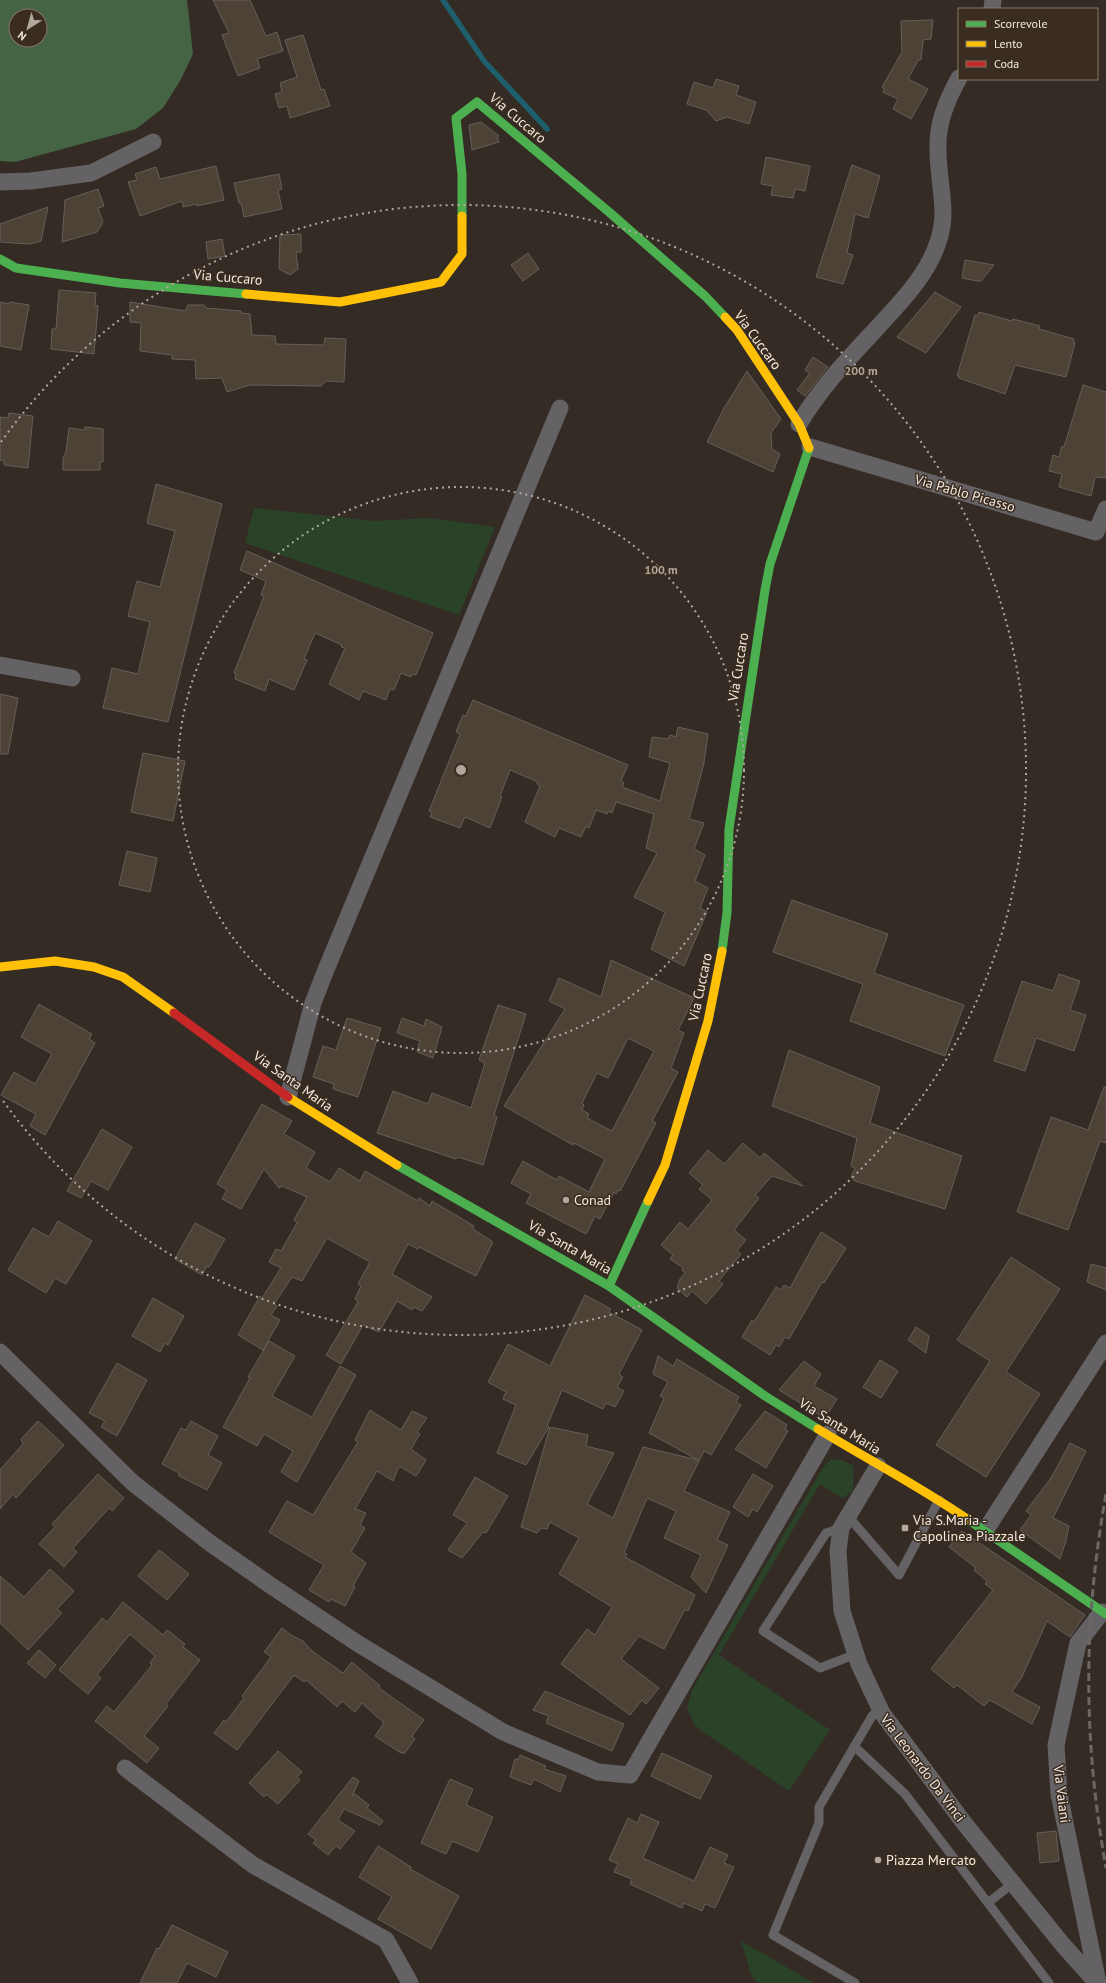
<svg xmlns="http://www.w3.org/2000/svg" width="1106" height="1983" viewBox="0 0 1106 1983" font-family="'PT Sans',sans-serif">
  <rect width="100%" height="100%" fill="#342c24"/>
  <path fill="#294228" d="M 254,508 L 375,521 L 429,518 L 495,527 L 459,615 L 245,543 Z
    M 831,1459 L 842,1460 L 854,1466 L 853,1491 L 842,1498 L 820,1484 L 719,1655 L 830,1730 L 789,1791 L 703,1732 L 694,1724 L 687,1708 L 692,1690 L 822,1469 Z
    M 741,1941 L 814,1983 L 758,1983 L 752,1977 Z"/>
  <path fill="#446443" fill-rule="evenodd" d="M 0,0 L 187,0 L 193,54 L 180,81 L 163,108 L 136,129 L 15,162 L 0,161 ZM 16,16 L 40,16 L 40,40 L 16,40 Z"/>
  <g fill="none" stroke-linecap="round" stroke-linejoin="round">
    <path stroke="#1d5f6c" stroke-width="5.5" d="M 443,0 L 484,61 L 547,129"/>
  </g>
  <path fill="#4c4236" stroke="#665f58" fill-rule="evenodd" d="M 213,0 L 250,0 L 266,36 L 277,32 L 283,51 L 257,59 L 260,68 L 238,76 L 222,35 L 229,33 Z
    M 933,20 L 931,39 L 923,40 L 921,60 L 918,60 L 908,79 L 928,89 L 911,119 L 893,109 L 898,99 L 883,92 L 884,88 L 882,87 L 902,52 L 901,21 Z
    M 303,35 L 321,90 L 324,89 L 330,106 L 290,118 L 287,106 L 279,108 L 275,94 L 282,92 L 280,83 L 297,77 L 285,40 Z
    M 716,79 L 739,86 L 736,95 L 756,102 L 749,124 L 727,117 L 716,121 L 706,110 L 687,104 L 694,82 L 713,88 Z
    M 481,122 L 499,136 L 497,137 L 499,142 L 472,150 L 469,125 Z
    M 766,157 L 810,166 L 805,191 L 795,189 L 793,198 L 771,195 L 773,186 L 761,184 Z
    M 852,165 L 880,176 L 868,218 L 855,214 L 847,253 L 853,255 L 843,284 L 816,277 Z
    M 216,166 L 224,200 L 197,206 L 197,204 L 183,207 L 182,201 L 140,216 L 128,182 L 137,180 L 135,174 L 156,167 L 160,179 Z
    M 279,174 L 282,189 L 278,190 L 282,209 L 244,217 L 241,203 L 239,203 L 234,183 Z
    M 98,189 L 104,206 L 98,208 L 103,222 L 97,232 L 62,242 L 65,200 Z
    M 48,207 L 41,241 L 30,244 L 0,242 L 0,224 Z
    M 301,234 L 301,252 L 296,252 L 298,269 L 290,275 L 279,269 L 280,235 Z
    M 222,239 L 225,256 L 208,259 L 206,242 Z
    M 528,253 L 539,269 L 523,281 L 511,265 Z
    M 965,260 L 994,265 L 981,281 L 977,281 L 962,278 Z
    M 59,290 L 96,293 L 95,305 L 98,306 L 94,354 L 51,349 L 52,329 L 56,329 Z
    M 935,292 L 961,307 L 926,353 L 897,337 Z
    M 0,302 L 9,304 L 10,302 L 29,305 L 21,350 L 0,346 Z
    M 130,302 L 185,311 L 188,305 L 204,305 L 206,308 L 241,311 L 241,313 L 250,314 L 252,335 L 275,336 L 276,344 L 324,345 L 325,338 L 346,339 L 344,382 L 326,381 L 321,386 L 250,385 L 227,392 L 222,378 L 196,379 L 195,360 L 172,359 L 172,355 L 140,351 L 141,323 L 130,322 Z
    M 979,312 L 1012,321 L 1013,319 L 1040,326 L 1039,329 L 1074,339 L 1073,342 L 1075,343 L 1066,377 L 1015,365 L 1005,394 L 959,378 L 959,376 L 957,376 L 975,315 L 977,316 Z
    M 813,357 L 828,367 L 805,396 L 797,390 L 810,373 L 805,370 Z
    M 747,371 L 781,419 L 771,433 L 772,449 L 780,454 L 773,472 L 707,442 L 724,408 Z
    M 1083,385 L 1106,392 L 1106,478 L 1095,477 L 1091,496 L 1059,487 L 1062,474 L 1049,471 L 1053,455 L 1059,457 L 1062,446 L 1064,447 Z
    M 9,413 L 33,416 L 28,468 L 4,465 L 4,461 L 0,460 L 0,417 L 8,418 Z
    M 85,427 L 103,429 L 103,462 L 100,462 L 100,470 L 63,470 L 63,458 L 66,452 L 69,428 L 85,430 Z
    M 156,484 L 222,504 L 168,722 L 103,708 L 112,668 L 138,674 L 150,622 L 128,616 L 137,581 L 160,587 L 175,531 L 147,523 Z
    M 247,551 L 433,633 L 416,675 L 413,674 L 411,677 L 401,673 L 394,690 L 390,689 L 386,700 L 363,691 L 359,700 L 329,684 L 345,648 L 341,647 L 342,645 L 315,633 L 304,659 L 307,660 L 294,690 L 269,679 L 265,691 L 235,679 L 236,674 L 234,673 L 264,596 L 261,595 L 266,581 L 240,570 Z
    M 0,694 L 18,698 L 8,754 L 0,754 Z
    M 473,700 L 628,765 L 621,781 L 624,783 L 622,787 L 660,801 L 670,763 L 649,757 L 652,737 L 668,739 L 670,735 L 676,737 L 678,727 L 708,734 L 704,763 L 689,819 L 704,823 L 694,849 L 705,855 L 695,881 L 708,888 L 700,908 L 707,912 L 684,966 L 651,949 L 665,912 L 634,897 L 657,853 L 646,848 L 654,814 L 616,802 L 612,813 L 608,811 L 607,814 L 596,810 L 589,828 L 586,826 L 581,837 L 559,828 L 555,837 L 525,822 L 540,786 L 537,784 L 538,782 L 510,770 L 500,796 L 502,797 L 490,828 L 465,817 L 460,828 L 430,817 L 432,812 L 429,811 L 460,734 L 456,732 L 463,715 L 466,716 Z
    M 143,753 L 185,761 L 173,821 L 131,812 Z
    M 127,851 L 157,858 L 150,892 L 119,885 Z
    M 792,900 L 888,934 L 874,973 L 964,1005 L 945,1056 L 850,1021 L 863,984 L 773,952 Z
    M 611,960 L 694,998 L 678,1030 L 684,1033 L 671,1068 L 678,1072 L 652,1121 L 656,1123 L 620,1191 L 618,1190 L 616,1194 L 614,1192 L 600,1219 L 595,1216 L 586,1234 L 526,1203 L 531,1194 L 511,1183 L 523,1161 L 557,1180 L 559,1176 L 589,1192 L 605,1159 L 574,1143 L 573,1145 L 504,1106 L 565,1009 L 549,1001 L 559,978 L 601,997 ZM 628,1038 L 654,1051 L 612,1131 L 587,1118 L 589,1114 L 582,1110 L 584,1105 L 582,1103 L 597,1073 L 608,1078 Z
    M 1059,974 L 1080,981 L 1070,1010 L 1086,1015 L 1074,1051 L 1036,1038 L 1025,1071 L 994,1061 L 1022,981 L 1053,991 Z
    M 39,1004 L 92,1034 L 89,1039 L 95,1043 L 45,1135 L 30,1126 L 36,1114 L 1,1095 L 14,1072 L 35,1084 L 52,1054 L 21,1037 Z
    M 498,1005 L 526,1014 L 494,1115 L 497,1117 L 483,1165 L 458,1157 L 456,1159 L 377,1133 L 393,1091 L 428,1104 L 432,1093 L 471,1108 L 485,1063 L 479,1060 Z
    M 347,1018 L 381,1028 L 358,1097 L 333,1089 L 334,1084 L 313,1077 L 323,1046 L 336,1050 Z
    M 402,1018 L 424,1026 L 426,1019 L 442,1027 L 433,1058 L 417,1052 L 420,1041 L 397,1033 Z
    M 789,1050 L 880,1087 L 870,1123 L 962,1156 L 945,1209 L 855,1181 L 851,1177 L 855,1168 L 851,1166 L 857,1138 L 772,1106 Z
    M 1104,1087 L 1106,1087 L 1106,1143 L 1100,1141 L 1068,1230 L 1017,1212 L 1051,1117 L 1088,1130 Z
    M 262,1104 L 292,1121 L 284,1134 L 315,1152 L 306,1168 L 330,1182 L 339,1168 L 360,1181 L 365,1171 L 418,1201 L 419,1198 L 430,1206 L 432,1201 L 474,1226 L 473,1229 L 493,1242 L 476,1276 L 419,1247 L 418,1249 L 408,1244 L 392,1274 L 432,1297 L 422,1311 L 414,1307 L 412,1310 L 397,1301 L 379,1332 L 363,1325 L 341,1364 L 326,1355 L 358,1302 L 355,1299 L 361,1286 L 358,1284 L 370,1262 L 327,1238 L 302,1281 L 292,1277 L 274,1304 L 277,1306 L 271,1315 L 280,1320 L 263,1350 L 238,1335 L 260,1296 L 262,1298 L 281,1268 L 269,1262 L 276,1249 L 281,1251 L 297,1223 L 294,1220 L 307,1197 L 282,1186 L 279,1188 L 264,1169 L 241,1209 L 222,1199 L 227,1190 L 217,1184 Z
    M 102,1129 L 132,1147 L 108,1190 L 91,1181 L 81,1198 L 67,1191 Z
    M 743,1143 L 760,1158 L 764,1153 L 803,1186 L 772,1176 L 755,1195 L 759,1198 L 734,1230 L 746,1240 L 737,1251 L 741,1254 L 719,1281 L 723,1284 L 706,1304 L 692,1291 L 687,1297 L 677,1288 L 680,1279 L 685,1273 L 682,1270 L 683,1268 L 670,1259 L 673,1255 L 661,1245 L 680,1222 L 688,1229 L 712,1200 L 699,1189 L 703,1185 L 689,1173 L 708,1150 L 724,1164 Z
    M 58,1221 L 92,1241 L 66,1284 L 55,1278 L 46,1293 L 8,1270 L 33,1228 L 49,1237 Z
    M 195,1223 L 225,1239 L 209,1267 L 207,1266 L 202,1275 L 175,1259 Z
    M 821,1232 L 846,1248 L 824,1283 L 822,1282 L 789,1339 L 785,1337 L 779,1347 L 776,1345 L 770,1355 L 742,1337 L 752,1320 L 754,1322 L 776,1287 L 781,1290 L 784,1285 L 790,1288 Z
    M 1011,1257 L 1060,1289 L 1006,1372 L 1040,1394 L 986,1477 L 936,1445 L 990,1361 L 957,1340 Z
    M 1091,1264 L 1106,1268 L 1106,1290 L 1087,1282 Z
    M 585,1295 L 611,1309 L 609,1312 L 642,1330 L 619,1374 L 623,1377 L 617,1387 L 624,1391 L 615,1407 L 606,1403 L 603,1409 L 562,1390 L 547,1426 L 549,1427 L 526,1465 L 497,1453 L 516,1405 L 503,1399 L 506,1392 L 488,1382 L 508,1344 L 550,1366 Z
    M 153,1298 L 184,1316 L 168,1345 L 165,1343 L 160,1352 L 132,1336 Z
    M 916,1327 L 929,1336 L 926,1353 L 908,1340 Z
    M 269,1341 L 295,1356 L 272,1396 L 312,1417 L 340,1366 L 356,1375 L 297,1482 L 281,1472 L 293,1451 L 264,1434 L 257,1446 L 223,1427 L 250,1378 L 248,1377 Z
    M 658,1356 L 673,1366 L 677,1359 L 739,1397 L 736,1402 L 741,1405 L 711,1455 L 704,1451 L 684,1491 L 730,1512 L 717,1540 L 728,1545 L 706,1593 L 691,1577 L 701,1555 L 664,1538 L 676,1511 L 647,1498 L 624,1553 L 627,1554 L 625,1557 L 695,1595 L 688,1611 L 685,1609 L 664,1649 L 639,1636 L 621,1659 L 659,1688 L 646,1704 L 642,1700 L 630,1715 L 561,1664 L 587,1629 L 595,1635 L 612,1607 L 559,1574 L 579,1538 L 550,1522 L 547,1529 L 541,1528 L 537,1533 L 521,1527 L 550,1427 L 588,1435 L 586,1446 L 614,1453 L 587,1504 L 613,1518 L 643,1447 L 698,1460 L 649,1433 L 664,1398 L 660,1396 L 668,1382 L 653,1374 Z
    M 880,1360 L 898,1371 L 881,1398 L 863,1387 Z
    M 804,1361 L 821,1374 L 814,1386 L 837,1399 L 825,1418 L 779,1390 Z
    M 117,1363 L 147,1380 L 117,1436 L 101,1427 L 105,1421 L 89,1413 Z
    M 370,1410 L 401,1430 L 412,1411 L 427,1418 L 417,1432 L 420,1434 L 411,1449 L 426,1460 L 416,1476 L 399,1466 L 393,1481 L 377,1471 L 355,1509 L 366,1513 L 360,1525 L 365,1528 L 351,1552 L 366,1563 L 353,1586 L 355,1587 L 345,1606 L 331,1599 L 329,1602 L 309,1590 L 324,1565 L 269,1532 L 287,1501 L 313,1515 L 358,1442 L 355,1440 Z
    M 765,1411 L 787,1425 L 785,1429 L 788,1431 L 766,1468 L 735,1449 Z
    M 38,1421 L 64,1445 L 16,1498 L 13,1494 L 0,1509 L 0,1470 L 23,1444 L 21,1439 Z
    M 191,1421 L 218,1436 L 208,1455 L 222,1463 L 207,1490 L 179,1476 L 179,1473 L 162,1464 L 181,1428 L 186,1430 Z
    M 1070,1443 L 1086,1451 L 1053,1518 L 1069,1526 L 1066,1541 L 1060,1559 L 1020,1530 L 1031,1515 L 1026,1511 L 1051,1478 Z
    M 98,1474 L 124,1498 L 112,1511 L 109,1508 L 73,1548 L 77,1552 L 64,1567 L 39,1544 L 55,1527 L 52,1524 Z
    M 753,1474 L 773,1486 L 757,1512 L 753,1509 L 748,1517 L 733,1507 Z
    M 475,1477 L 508,1496 L 486,1533 L 483,1532 L 462,1558 L 448,1550 L 467,1523 L 453,1515 Z
    M 962,1531 L 1085,1615 L 1070,1637 L 1047,1621 L 1022,1677 L 1012,1692 L 1040,1707 L 1032,1724 L 990,1700 L 984,1706 L 957,1685 L 954,1688 L 931,1669 L 993,1590 L 985,1584 L 987,1581 L 974,1570 L 976,1568 L 949,1547 Z
    M 159,1550 L 189,1574 L 167,1600 L 138,1576 Z
    M 50,1569 L 74,1591 L 57,1609 L 62,1613 L 28,1650 L 0,1623 L 0,1576 L 24,1597 Z
    M 123,1602 L 163,1635 L 167,1630 L 185,1644 L 183,1647 L 200,1660 L 166,1704 L 168,1706 L 144,1736 L 159,1748 L 147,1763 L 95,1721 L 107,1706 L 114,1712 L 152,1665 L 150,1663 L 155,1656 L 130,1634 L 97,1675 L 101,1678 L 88,1694 L 59,1670 L 102,1618 L 107,1622 Z
    M 282,1628 L 291,1635 L 303,1641 L 312,1651 L 343,1673 L 352,1662 L 380,1686 L 379,1688 L 424,1720 L 412,1736 L 415,1739 L 404,1754 L 402,1752 L 401,1753 L 375,1736 L 384,1723 L 362,1703 L 355,1712 L 342,1701 L 337,1707 L 306,1680 L 304,1682 L 294,1675 L 237,1750 L 214,1733 L 224,1720 L 226,1722 L 244,1698 L 242,1696 L 271,1657 L 264,1652 Z
    M 39,1650 L 56,1665 L 45,1678 L 27,1663 Z
    M 545,1691 L 624,1724 L 612,1751 L 546,1723 L 549,1716 L 533,1710 Z
    M 278,1751 L 302,1772 L 297,1777 L 300,1780 L 278,1804 L 266,1794 L 264,1797 L 249,1783 Z
    M 662,1753 L 712,1776 L 700,1799 L 651,1776 Z
    M 520,1755 L 546,1766 L 544,1769 L 566,1776 L 560,1792 L 534,1779 L 531,1785 L 510,1777 L 515,1759 L 518,1760 Z
    M 353,1777 L 359,1781 L 352,1796 L 355,1794 L 369,1805 L 367,1808 L 383,1821 L 380,1825 L 344,1809 L 338,1820 L 355,1831 L 340,1849 L 336,1846 L 328,1855 L 313,1843 L 316,1840 L 308,1834 Z
    M 450,1779 L 473,1789 L 466,1805 L 493,1817 L 478,1852 L 452,1841 L 446,1854 L 421,1843 Z
    M 641,1814 L 659,1822 L 643,1858 L 694,1881 L 710,1847 L 728,1855 L 724,1863 L 734,1867 L 715,1908 L 705,1904 L 702,1911 L 684,1903 L 682,1908 L 630,1884 L 632,1879 L 614,1872 L 618,1864 L 609,1860 L 628,1818 L 637,1823 Z
    M 1056,1831 L 1059,1861 L 1040,1863 L 1037,1833 Z
    M 378,1846 L 411,1867 L 410,1869 L 459,1896 L 431,1949 L 378,1919 L 392,1897 L 359,1877 Z
    M 172,1925 L 228,1952 L 216,1977 L 187,1963 L 177,1983 L 140,1983 L 157,1948 L 159,1949 Z"/>
  <g fill="none" stroke-linecap="round" stroke-linejoin="round">
    <path stroke="#646265" stroke-width="9" d="M 847,1515 L 899,1575 L 939,1500
      M 841,1528 L 826,1533 L 763,1631 L 820,1668 L 856,1654
      M 854,1746 L 905,1794 L 1049,1983
      M 988,1903 L 1013,1883
      M 855,1983 L 773,1935 L 819,1823 L 819,1807 L 872,1716 L 880,1709"/>
    <path stroke="#646265" stroke-width="17" d="M 992,9 L 993,0
      M 0,182 L 31,181 L 91,173 L 153,142
      M 799,424 C 820,388 849,358 877,328 C 896,307 918,285 931,259 C 953,216 938,192 938,149 C 937,123 947,100 959,78
      M 810,447 L 1096,532 L 1106,509
      M 0,665 L 72,678
      M 288,1097 L 313,1003 L 325,972 L 560,408
      M 0,1352 L 133,1483 L 210,1543 L 270,1585 L 357,1643 L 503,1732 L 598,1772 L 630,1775 L 828,1434
      M 878,1466 L 841,1528 L 838,1551 L 842,1611 L 859,1664 L 882,1713 L 964,1823 L 1063,1945 L 1097,1983
      M 985,1531 L 1106,1343
      M 125,1768 L 253,1865 L 386,1940 L 410,1983
      M 1098,1983 L 1059,1794 L 1056,1745 L 1078,1643 L 1102,1612"/>
    <path stroke="#4caf50" stroke-width="9" d="M 462,216 L 462,174 L 456,118 L 477,102 L 609,212 L 705,296 L 725,317
      M 0,259 L 16,268 L 120,283 L 246,294
      M 722,951 L 727,913 L 729,829 L 765,590 L 770,564 L 809,448
      M 397,1165 L 609,1286 L 765,1396 L 818,1429
      M 609,1286 L 648,1201
      M 967,1519 L 1106,1614"/>
    <path stroke="#ffc107" stroke-width="9" d="M 246,294 L 340,302 L 441,282 L 462,254 L 462,216
      M 725,317 L 737,330 L 799,424 L 809,448
      M 0,967 L 55,961 L 94,967 L 123,977 L 174,1013
      M 288,1097 L 397,1165
      M 648,1201 L 665,1165 L 708,1021 L 722,951
      M 818,1429 C 867,1459 919,1486 967,1519"/>
    <path stroke="#c62828" stroke-width="9" d="M 174,1013 L 288,1097"/>
    <path stroke="#6b6765" stroke-width="3" stroke-dasharray="8 4" stroke-linecap="butt" d="M 1106,1494 C 1083,1622 1083,1739 1106,1868"/>
  </g>
  <g fill="none" stroke="#b0a79e" stroke-width="2" stroke-dasharray="2 4">
    <circle cx="461" cy="770" r="283"/>
    <path d="M1 442A565 565 0 1 1 1 1098"/>
  </g>
  <g fill="#b0a79e" stroke="#3a2c1e" stroke-width="1.5">
    <circle cx="566" cy="1200" r="4"/>
    <rect x="901" y="1524" width="8" height="8" rx="2"/>
    <circle cx="878" cy="1860" r="4"/>
  </g>
  <g text-anchor="middle" dominant-baseline="central" stroke-width="3" stroke-linejoin="round" paint-order="stroke">
    <g font-size="14" fill="#f3e9e0" stroke="#3a2c1e">
      <text transform="translate(518 118) rotate(40)">Via Cuccaro</text>
      <text transform="translate(228 277) rotate(5)">Via Cuccaro</text>
      <text transform="translate(758 340) rotate(54)">Via Cuccaro</text>
      <text transform="translate(965 493) rotate(16)">Via Pablo Picasso</text>
      <text transform="translate(738 667) rotate(-81)">Via Cuccaro</text>
      <text transform="translate(700 987) rotate(-78)">Via Cuccaro</text>
      <text transform="translate(293 1081) rotate(35)">Via Santa Maria</text>
      <text transform="translate(570 1247) rotate(30)">Via Santa Maria</text>
      <text transform="translate(840 1426) rotate(32)">Via Santa Maria</text>
      <text transform="translate(923 1768) rotate(53)">Via Leonardo Da Vinci</text>
      <text transform="translate(1062 1794) rotate(83)">Via Vaiani</text>
    </g>
    <g font-size="14" fill="#f3e9e0" stroke="#3a2c1e" text-anchor="start">
      <text x="574" y="1200">Conad</text>
      <text x="913" y="1520">Via S.Maria -<tspan x="913" dy="16">Capolinea Piazzale</tspan></text>
      <text x="886" y="1860">Piazza Mercato</text>
    </g>
  </g>
  <circle cx="461" cy="770" r="6" fill="#b0a79e" stroke="#3a2c1e" stroke-width="2"/>
  <g font-size="12" text-anchor="middle" font-weight="bold" fill="#b0a79e" stroke="#3a2c1e" stroke-width="3" stroke-linejoin="round" paint-order="stroke">
    <text x="861" y="375">200 m</text>
    <text x="661" y="574">100 m</text>
  </g>
  <rect x="958" y="8" width="140" height="72" fill="#3a2c1e" stroke="#84786c"/>
  <rect x="966" y="21" width="20" height="6" fill="#4caf50" stroke="#84786c"/>
  <text x="994" y="28" font-size="12" fill="#f3e9e0">Scorrevole</text>
  <rect x="966" y="41" width="20" height="6" fill="#ffc107" stroke="#84786c"/>
  <text x="994" y="48" font-size="12" fill="#f3e9e0">Lento</text>
  <rect x="966" y="61" width="20" height="6" fill="#c62828" stroke="#84786c"/>
  <text x="994" y="68" font-size="12" fill="#f3e9e0">Coda</text>
  <g transform="translate(28 28) rotate(217)"><circle r="19" fill="#3a2c1e" stroke="#84786c"/>
  <path d="M0-3L7 15L0 10L-7 15Z" fill="#b0a79e"/>
  <text y="-6" font-size="11" font-weight="bold" text-anchor="middle" fill="#f3e9e0">N</text>
  </g>
</svg>
